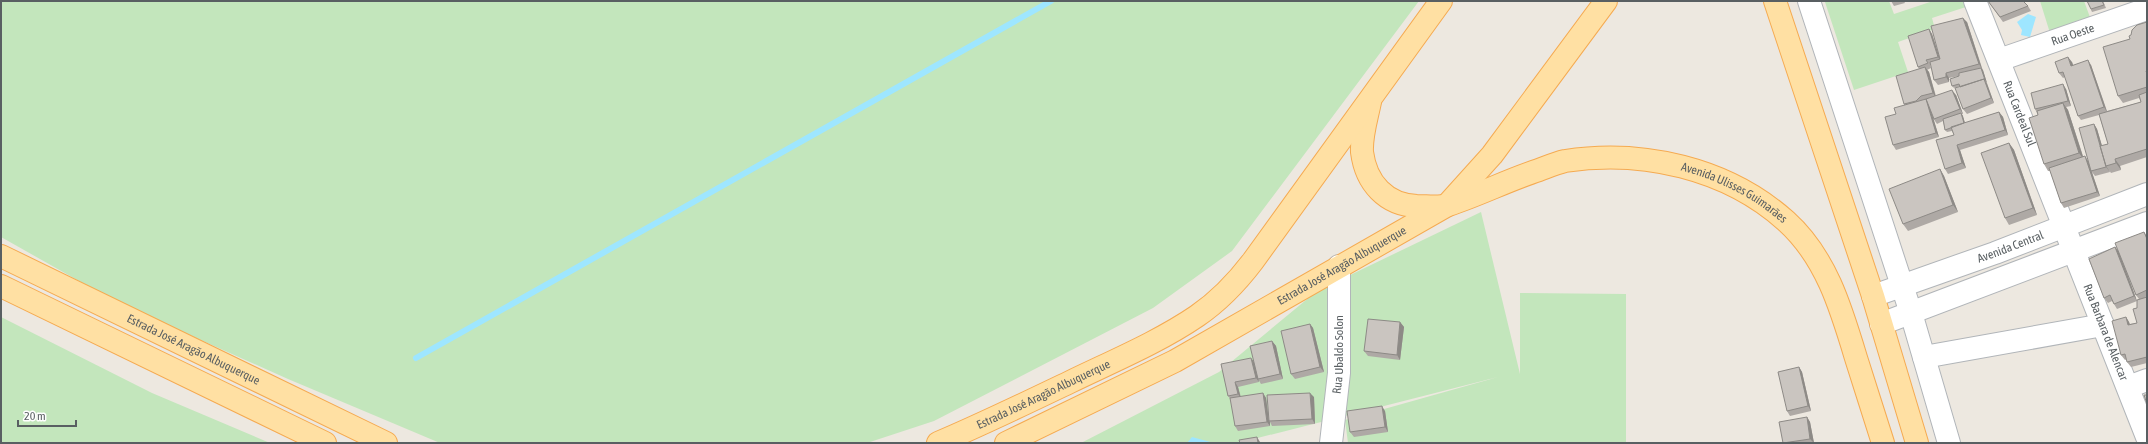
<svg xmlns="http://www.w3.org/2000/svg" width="2148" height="444" viewBox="0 0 2148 444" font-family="'Asap Condensed',sans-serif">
  <rect width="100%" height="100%" fill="#ede8e0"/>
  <path fill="#c3e6bc" d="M 1,1 L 1419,1 L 1232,251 L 1153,308 L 934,421 L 867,443 L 440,443 L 288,379 L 118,303 L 1,237 Z
    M 1828,1 L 1889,1 L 1894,14 L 1933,1 L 1968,1 L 1969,6 L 1932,18 L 1935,29 L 1898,42 L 1908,72 L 1854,90 L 1825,2 Z
    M 2040,1 L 2084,1 L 2091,20 L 2050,33 Z
    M 1481,212 L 1520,374 L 1520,293 L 1626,294 L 1626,443 L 1348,443 L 1345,420 L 1498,377 L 1238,443 L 1081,443 L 1219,372 L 1317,291 Z
    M 1,317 L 152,393 L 270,443 L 1,443 Z"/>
  <path fill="#9ee6ff" d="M 2028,14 L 2036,17 L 2030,37 L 2021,35 L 2022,30 L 2017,22 Z
    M 1192,437 L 1214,443 L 1187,443 Z"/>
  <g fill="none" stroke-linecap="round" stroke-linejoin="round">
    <path stroke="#9ee6ff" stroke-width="6" d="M 416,358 L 1051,1"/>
    <g stroke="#b1b5b9" stroke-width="24">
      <g id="minor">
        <path d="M 1809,1 L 1911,313 L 1949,443"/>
        <path id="s1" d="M 1975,1 L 2147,437"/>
        <path id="s2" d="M 1999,60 L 2147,9"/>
        <path id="s3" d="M 1873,296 L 1995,253 L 2147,194"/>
        <path d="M 1881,324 L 2147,223"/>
        <path d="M 1924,357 L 2103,325"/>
        <path d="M 2128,387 L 2147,380"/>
        <path id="s4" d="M 1331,443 L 1339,373 L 1339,266"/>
      </g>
    </g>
    <g stroke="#f5aa51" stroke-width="24">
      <g id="major">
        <path d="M 1775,1 L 1873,296 L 1917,443"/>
        <path id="s5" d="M 1370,102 C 1367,117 1361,136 1362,152 C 1366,183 1386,205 1417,206 C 1427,206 1439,208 1448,205 C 1479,195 1508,180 1539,170 C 1547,167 1556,163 1565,161 C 1642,149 1727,168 1786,221 C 1826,257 1841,308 1856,358 C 1865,386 1874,415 1883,443"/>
        <path id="s6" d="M 1,256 L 386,443"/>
        <path d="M 1,286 L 325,443"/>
        <path id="s7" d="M 938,443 C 983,424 1026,403 1070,382 C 1111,362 1159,342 1197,316 C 1219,301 1237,282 1253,261 L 1441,1"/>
        <path id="s8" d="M 1006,443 L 1175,361 L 1446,206 L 1492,155 L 1606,1"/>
      </g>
    </g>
    <use href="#minor" stroke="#fff" stroke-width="22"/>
    <use href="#major" stroke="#ffe0a3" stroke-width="22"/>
  </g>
  <path fill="#aea9a5" d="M 1891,1 L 1904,1 L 1905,3 L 1894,6 Z
    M 1988,1 L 2028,6 L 2031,11 L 2003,22 Z
    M 2087,1 L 2103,1 L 2106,8 L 2092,12 Z
    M 1967,22 L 1987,83 L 1994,103 L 1967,114 L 1963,109 L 1960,86 L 1954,88 L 1952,86 L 1959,76 L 1949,78 L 1949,82 L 1938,85 L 1934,80 L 1931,65 L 1930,65 L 1931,68 L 1927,70 L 1929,72 L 1936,96 L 1956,95 L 1963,114 L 1962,114 L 1965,123 L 1999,112 L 2003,117 L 2008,135 L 1960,150 L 1966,168 L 1948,174 L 1945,169 L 1954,135 L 1952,131 L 1947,132 L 1945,130 L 1943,121 L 1937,124 L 1933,118 L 1939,137 L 1896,150 L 1893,145 L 1896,114 L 1904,105 L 1904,104 L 1919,69 L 1918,67 L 1929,29 L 1932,34 L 1938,52 Z
    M 2147,22 L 2147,157 L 2120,166 L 2121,170 L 2111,173 L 2109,170 L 2110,172 L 2095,176 L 2092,172 L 2100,196 L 2064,208 L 2061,203 L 2050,171 L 2048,171 L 2044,164 L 2038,115 L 2035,109 L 2066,89 L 2071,106 L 2066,107 L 2068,110 L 2083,156 L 2088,161 L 2094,124 L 2097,129 L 2102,146 L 2108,144 L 2099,115 L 2081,120 L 2078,116 L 2065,77 L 2063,78 L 2059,73 L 2072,62 L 2073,65 L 2091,65 L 2107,111 L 2141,102 L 2139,98 L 2123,103 L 2118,96 L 2130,39 L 2131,35 Z
    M 2009,143 L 2014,150 L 2037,215 L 2009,225 L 2005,218 Z
    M 1940,169 L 1944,176 L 1958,212 L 1908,231 L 1903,224 Z
    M 2144,232 L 2147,236 L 2147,296 L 2144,298 L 2147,297 L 2147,363 L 2131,367 L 2127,362 L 2127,359 L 2125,360 L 2121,355 L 2126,317 L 2129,322 L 2130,324 L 2137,323 L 2137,308 L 2139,299 L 2136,295 L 2127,273 L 2137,301 L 2117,309 L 2114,304 L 2112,301 L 2108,303 L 2104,298 L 2115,247 L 2118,250 Z
    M 1400,322 L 1404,327 L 1400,360 L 1368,356 L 1364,351 Z
    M 1310,324 L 1313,328 L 1324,372 L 1295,379 L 1291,374 Z
    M 1272,341 L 1276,346 L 1283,379 L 1261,384 L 1258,379 L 1259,382 L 1238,387 L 1241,397 L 1263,393 L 1266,398 L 1268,412 L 1314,397 L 1315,424 L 1272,426 L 1270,422 L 1270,426 L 1238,431 L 1235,426 L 1231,400 L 1228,396 L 1221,364 L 1254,362 Z
    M 1799,367 L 1802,372 L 1811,411 L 1790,416 L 1787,411 Z
    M 1385,411 L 1388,432 L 1354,437 L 1350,432 Z
    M 1807,417 L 1810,422 L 1814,443 L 1783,443 Z"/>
  <path fill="#8d8a86" d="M 1963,18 L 1967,22 L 1982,69 L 1979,64 Z
    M 1929,29 L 1932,34 L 1941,62 L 1938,57 Z
    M 2068,57 L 2072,62 L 2075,71 L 2071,66 Z
    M 2088,60 L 2091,65 L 2107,112 L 2104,107 Z
    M 1925,67 L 1929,72 L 1936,98 L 1933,93 Z
    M 1981,68 L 1983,70 L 1987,83 L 1985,80 Z
    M 1946,73 L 1949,78 L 1949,82 L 1946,77 Z
    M 1984,79 L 1987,84 L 1994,103 L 1991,98 Z
    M 2063,84 L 2066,89 L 2071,106 L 2068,101 Z
    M 1952,90 L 1956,95 L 1963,114 L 1960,109 Z
    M 1926,99 L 1929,104 L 1939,137 L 1936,133 Z
    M 2063,103 L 2068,110 L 2084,160 L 2079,153 Z
    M 1999,112 L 2003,117 L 2008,135 L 2005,130 Z
    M 1961,113 L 1963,116 L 1966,127 L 1964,124 Z
    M 2094,124 L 2097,129 L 2108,166 L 2106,166 L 2110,172 L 2106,167 Z
    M 2009,143 L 2014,150 L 2037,215 L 2033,208 Z
    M 1957,145 L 1960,150 L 1966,168 L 1962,163 Z
    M 2085,156 L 2088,161 L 2100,196 L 2097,192 Z
    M 2115,159 L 2120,166 L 2121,170 L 2116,163 Z
    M 1940,169 L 1944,176 L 1958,212 L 1953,205 Z
    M 2115,247 L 2119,252 L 2137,301 L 2134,296 Z
    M 2126,317 L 2129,322 L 2131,330 L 2128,325 Z
    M 1400,322 L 1404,327 L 1400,360 L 1397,355 Z
    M 1310,324 L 1313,328 L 1324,372 L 1320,367 Z
    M 1272,341 L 1276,346 L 1283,379 L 1280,374 Z
    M 1251,358 L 1255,363 L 1259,382 L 1256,378 Z
    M 1799,367 L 1802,372 L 1811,411 L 1808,406 Z
    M 1235,382 L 1238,387 L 1241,399 L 1238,394 Z
    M 1263,393 L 1266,398 L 1269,421 L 1270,422 L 1270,426 L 1267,422 Z
    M 1310,393 L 1314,397 L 1315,424 L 1312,419 Z
    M 1382,406 L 1385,411 L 1388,432 L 1385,427 Z
    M 1807,417 L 1810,422 L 1814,443 L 1810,439 Z
    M 1257,437 L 1260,442 L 1261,443 L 1258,443 Z"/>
  <path fill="#cac5c0" stroke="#8d8a86" d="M 1988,1 L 2023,1 L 2028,6 L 2000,17 Z
    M 2087,1 L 2102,1 L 2104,5 L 2091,9 Z
    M 1963,18 L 1979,64 L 1946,73 L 1946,77 L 1934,80 L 1930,62 L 1940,59 L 1931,26 Z
    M 2147,22 L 2147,71 L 2146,71 L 2147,74 L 2147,87 L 2118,96 L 2103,47 L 2130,39 L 2129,36 L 2131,35 L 2132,30 L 2137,25 Z
    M 1929,29 L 1938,57 L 1926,60 L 1928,63 L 1918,67 L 1908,36 Z
    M 2068,57 L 2071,66 L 2088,60 L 2104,107 L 2078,116 L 2063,72 L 2059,73 L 2055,62 Z
    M 1925,67 L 1933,93 L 1921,96 L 1916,101 L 1904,104 L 1896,76 Z
    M 1981,68 L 1985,80 L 1984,79 L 1960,87 L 1959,84 L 1952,86 L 1950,79 L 1959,76 L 1959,73 Z
    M 1984,79 L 1991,98 L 1963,109 L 1955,88 Z
    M 2063,84 L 2068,101 L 2035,109 L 2031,93 Z
    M 1952,90 L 1960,109 L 1934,119 L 1926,99 Z
    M 2147,92 L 2147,149 L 2115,159 L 2116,163 L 2106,166 L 2100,146 L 2108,144 L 2099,114 L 2141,102 L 2139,95 Z
    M 1926,99 L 1936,133 L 1893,145 L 1885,117 L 1896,114 L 1894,108 Z
    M 2063,103 L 2079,153 L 2044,164 L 2029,118 L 2038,115 L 2037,111 Z
    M 1999,112 L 2005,130 L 1957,145 L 1962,163 L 1945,169 L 1936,140 L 1954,135 L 1951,127 Z
    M 1961,113 L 1964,123 L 1945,130 L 1943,119 Z
    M 2094,124 L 2106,167 L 2091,171 L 2079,128 Z
    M 2009,143 L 2033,208 L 2005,218 L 1981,153 Z
    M 2085,156 L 2097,192 L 2061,203 L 2049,168 Z
    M 1940,169 L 1953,205 L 1903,224 L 1889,189 Z
    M 2144,232 L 2147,239 L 2147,290 L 2136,295 L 2115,243 Z
    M 2115,247 L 2134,296 L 2114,304 L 2110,295 L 2104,298 L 2089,259 Z
    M 2147,297 L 2147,357 L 2127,362 L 2125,354 L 2121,355 L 2112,321 L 2126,317 L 2128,325 L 2137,323 L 2133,309 L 2137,308 L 2137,300 Z
    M 1368,319 L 1400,322 L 1397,355 L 1364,351 Z
    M 1310,324 L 1320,367 L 1291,374 L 1281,331 Z
    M 1272,341 L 1280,374 L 1258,379 L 1250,346 Z
    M 1251,358 L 1256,378 L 1235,382 L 1238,394 L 1228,396 L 1221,364 Z
    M 1799,367 L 1808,406 L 1787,411 L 1778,372 Z
    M 1263,393 L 1267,422 L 1235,426 L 1230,398 Z
    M 1310,393 L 1312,419 L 1269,421 L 1267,395 Z
    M 2144,395 L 2147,395 L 2147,404 Z
    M 1382,406 L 1385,427 L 1350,432 L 1347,411 Z
    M 1807,417 L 1810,439 L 1783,443 L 1779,422 Z
    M 1257,437 L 1258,443 L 1240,443 L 1239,440 Z"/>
  <g text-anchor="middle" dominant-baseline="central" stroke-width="3.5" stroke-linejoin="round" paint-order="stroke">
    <g font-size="12" fill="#595f62" stroke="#fff">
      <text stroke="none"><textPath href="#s2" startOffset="78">Rua Oeste</textPath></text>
      <text stroke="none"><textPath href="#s1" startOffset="121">Rua Cardeal Sul</textPath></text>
      <text stroke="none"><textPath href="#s5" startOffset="468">Avenida Ulisses Guimarães</textPath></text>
      <text stroke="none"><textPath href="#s3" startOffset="146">Avenida Central</textPath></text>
      <text stroke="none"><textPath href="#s8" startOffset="380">Estrada José Aragão Albuquerque</textPath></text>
      <text stroke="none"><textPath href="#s1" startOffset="356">Rua Barbara de Alencar</textPath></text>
      <text stroke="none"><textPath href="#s6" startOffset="214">Estrada José Aragão Albuquerque</textPath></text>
      <text stroke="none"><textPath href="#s4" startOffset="89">Rua Ubaldo Solon</textPath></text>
      <text stroke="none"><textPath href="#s7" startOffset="116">Estrada José Aragão Albuquerque</textPath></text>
    </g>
  </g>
  <rect width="2148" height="444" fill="none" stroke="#595f62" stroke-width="4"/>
  <path d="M18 420v6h58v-6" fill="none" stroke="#595f62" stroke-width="2"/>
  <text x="24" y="420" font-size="12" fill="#595f62" stroke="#ffffff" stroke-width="3" paint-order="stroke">20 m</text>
</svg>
